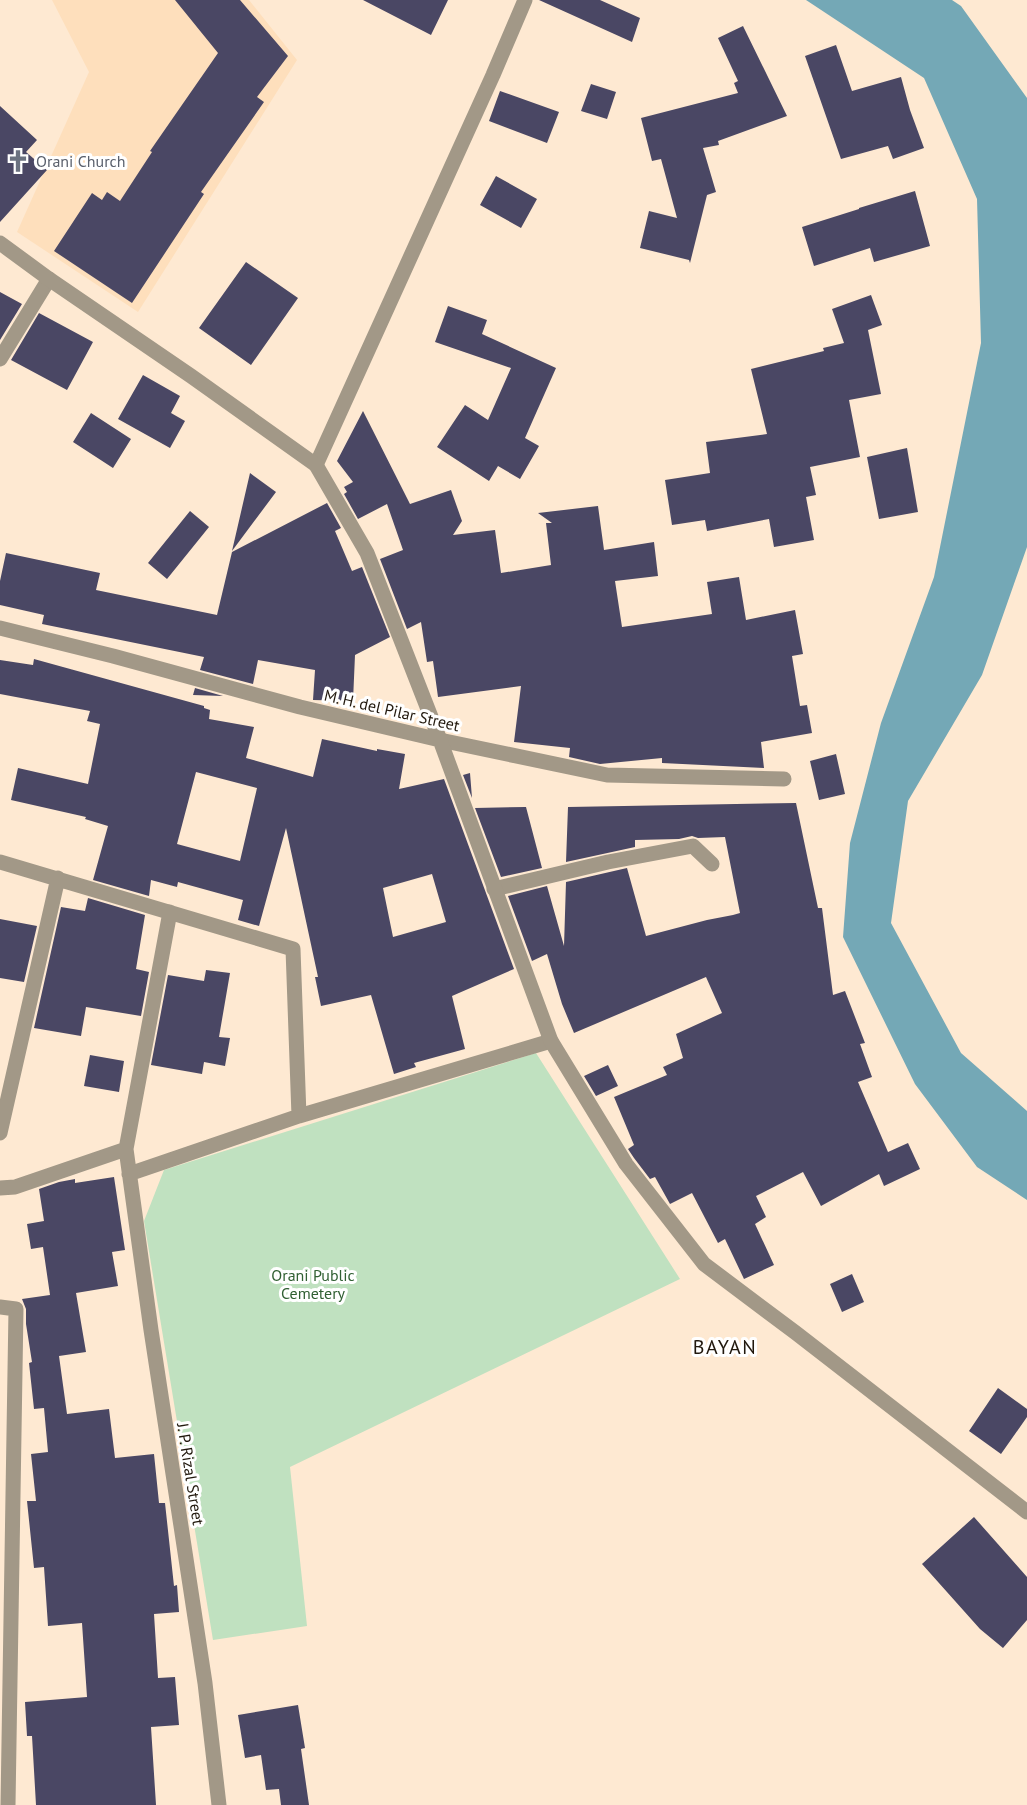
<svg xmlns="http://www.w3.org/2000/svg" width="1027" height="1805" viewBox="0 0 1027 1805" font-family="'PT Sans',sans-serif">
  <rect width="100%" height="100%" fill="#fee9d2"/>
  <path fill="#fedfbc" d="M 52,0 L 249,0 L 297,60 L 138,312 L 17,232 L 89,72 Z"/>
  <path fill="#c0e1c0" d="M 536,1053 L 680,1279 L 290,1467 L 307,1626 L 213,1640 L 144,1221 L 164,1170 Z"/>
  <path fill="#74a8b6" d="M 806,0 L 952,0 L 961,6 L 1027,98 L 1027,547 L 982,675 L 908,801 L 891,923 L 961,1053 L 1027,1111 L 1027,1200 L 977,1167 L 915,1084 L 843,937 L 850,843 L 881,723 L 934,577 L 981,343 L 977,199 L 924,78 Z"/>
  <path fill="#4a4764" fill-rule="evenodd" d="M 175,0 L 240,0 L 288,56 L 257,97 L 264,102 L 201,192 L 204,194 L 132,303 L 54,251 L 92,193 L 102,200 L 107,192 L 120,201 L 152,152 L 150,151 L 218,53 Z
    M 363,0 L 448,0 L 431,35 Z
    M 539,0 L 600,0 L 640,18 L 632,42 Z
    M 743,26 L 787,116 L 718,141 L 719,145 L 703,148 L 716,192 L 707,195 L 690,263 L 689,260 L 640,248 L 649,211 L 677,218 L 661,159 L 652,161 L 641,118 L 738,93 L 734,83 L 738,81 L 718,38 Z
    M 836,45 L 852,91 L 901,77 L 910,110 L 924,148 L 893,159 L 888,146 L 841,159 L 805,56 Z
    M 591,84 L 616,92 L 607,119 L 581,111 Z
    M 500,91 L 559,112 L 547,143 L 489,121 Z
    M 0,106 L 37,140 L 26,152 L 47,170 L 0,222 Z
    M 496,176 L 537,199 L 521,228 L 480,205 Z
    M 915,191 L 930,246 L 874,262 L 870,248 L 814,266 L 802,227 L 859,209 L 859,208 Z
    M 246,262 L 298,298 L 251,365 L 199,328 Z
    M 0,292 L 22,304 L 0,340 Z
    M 871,295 L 882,325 L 868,330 L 881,394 L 849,400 L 860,457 L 810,467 L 816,495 L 806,497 L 814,540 L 774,547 L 769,519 L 707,531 L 705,520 L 672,525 L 665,480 L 710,473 L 706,442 L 767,434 L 751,369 L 824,351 L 823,348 L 844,343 L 832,309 Z
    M 448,306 L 487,320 L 482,334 L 556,368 L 525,438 L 539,446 L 520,479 L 498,466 L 489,481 L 437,447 L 465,405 L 488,420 L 511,368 L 435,342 Z
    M 39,313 L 93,342 L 67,390 L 11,360 Z
    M 143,375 L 180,396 L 171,413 L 185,421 L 170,448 L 118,419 Z
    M 363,411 L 410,504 L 451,490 L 462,521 L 453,535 L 495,530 L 501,573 L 551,565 L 546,523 L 552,523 L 538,513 L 598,506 L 604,550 L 654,542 L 658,576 L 615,581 L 622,627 L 712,614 L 707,582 L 739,577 L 746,620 L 795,610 L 803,654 L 792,656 L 800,706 L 807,705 L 812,733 L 761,742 L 764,768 L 662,763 L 662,758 L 600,764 L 569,757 L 570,748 L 514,742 L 521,686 L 438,697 L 433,661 L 427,662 L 421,622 L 407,629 L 380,559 L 403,550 L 387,504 L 358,519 L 344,494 L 347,492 L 344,487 L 353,482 L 337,461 Z
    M 91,413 L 131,439 L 113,468 L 73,442 Z
    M 907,448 L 918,512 L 879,519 L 867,457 Z
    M 250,473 L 276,492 L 232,551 Z
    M 327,503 L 341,528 L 335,531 L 352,571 L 362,567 L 390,637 L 355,655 L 353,701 L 313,700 L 315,670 L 258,660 L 253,684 L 200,670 L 204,657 L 42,624 L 44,615 L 0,605 L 0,581 L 6,553 L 100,573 L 96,590 L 217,615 L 232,552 Z
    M 190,511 L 209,527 L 167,579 L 148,563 Z
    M 34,659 L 204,706 L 204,708 L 210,710 L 209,719 L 254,727 L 246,758 L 313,777 L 322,739 L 377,751 L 377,749 L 405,754 L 399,789 L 444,779 L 514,969 L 452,996 L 465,1049 L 414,1063 L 416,1067 L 394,1074 L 371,995 L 321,1006 L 315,977 L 318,977 L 286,828 L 259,926 L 238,920 L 243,900 L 178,882 L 177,887 L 151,880 L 149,896 L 93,880 L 108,826 L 85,819 L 86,817 L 11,800 L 18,768 L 88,784 L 100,724 L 87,721 L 90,711 L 0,694 L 0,660 L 33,665 ZM 196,772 L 257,788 L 240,861 L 177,844 ZM 432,874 L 446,922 L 393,937 L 383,888 Z
    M 195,688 L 223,696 L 193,695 Z
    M 836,754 L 845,794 L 819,800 L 810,761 Z
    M 470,773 L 472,798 L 463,775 Z
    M 796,803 L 818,908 L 822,908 L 833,995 L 845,991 L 865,1043 L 860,1044 L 872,1077 L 858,1082 L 888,1152 L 908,1143 L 920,1169 L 884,1186 L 879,1174 L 821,1206 L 803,1172 L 756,1196 L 766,1217 L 755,1224 L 774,1265 L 744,1279 L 725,1239 L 718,1243 L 692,1193 L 670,1204 L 655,1177 L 650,1179 L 634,1158 L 628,1149 L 634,1145 L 614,1097 L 667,1075 L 663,1067 L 683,1058 L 676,1034 L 722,1013 L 706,977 L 574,1033 L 562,1004 L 547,954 L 532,961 L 508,896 L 547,886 L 564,946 L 566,882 L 627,868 L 646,936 L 707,920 L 733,915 L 740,913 L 725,837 L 698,838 L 692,836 L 679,839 L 635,840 L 635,847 L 566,862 L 568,807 Z
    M 526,807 L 542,868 L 501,877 L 475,808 Z
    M 88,898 L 145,915 L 136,969 L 149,972 L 141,1016 L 86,1007 L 81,1036 L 34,1028 L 61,907 L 85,911 Z
    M 0,919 L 37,926 L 24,982 L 0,978 Z
    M 206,970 L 230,973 L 219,1037 L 230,1038 L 225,1066 L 204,1062 L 202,1074 L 151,1065 L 168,975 L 204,981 Z
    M 90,1055 L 124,1061 L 119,1092 L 84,1086 Z
    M 608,1065 L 618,1086 L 596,1096 L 584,1076 Z
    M 114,1177 L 125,1250 L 112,1252 L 118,1286 L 76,1293 L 86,1352 L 59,1356 L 67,1414 L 109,1409 L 115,1458 L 154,1454 L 159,1503 L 165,1503 L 174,1586 L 177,1585 L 179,1612 L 154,1614 L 158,1678 L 175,1677 L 179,1725 L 151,1727 L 156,1805 L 36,1805 L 32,1736 L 27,1736 L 25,1702 L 87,1697 L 82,1623 L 48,1626 L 44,1567 L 34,1568 L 27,1501 L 36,1501 L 31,1454 L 48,1452 L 44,1408 L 34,1409 L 29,1363 L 32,1362 L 26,1324 L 26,1309 L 22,1299 L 50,1295 L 43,1247 L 31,1249 L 27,1224 L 44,1221 L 39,1189 L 59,1182 L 75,1179 L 75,1183 Z
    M 852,1274 L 864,1302 L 842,1312 L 830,1284 Z
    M 998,1388 L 1027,1409 L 1027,1417 L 1001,1454 L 969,1431 Z
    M 974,1517 L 1027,1577 L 1027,1620 L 1003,1648 L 980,1629 L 922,1564 Z
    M 298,1705 L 305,1748 L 301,1749 L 309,1805 L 281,1805 L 279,1789 L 266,1790 L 261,1755 L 245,1758 L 238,1715 Z"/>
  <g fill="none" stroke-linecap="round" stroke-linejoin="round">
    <path stroke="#a29887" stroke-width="15" d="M 0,359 L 49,279
      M 316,465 L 493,75 L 525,0
      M 440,740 L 607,775 L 784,779
      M 0,862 L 293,949 L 299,1116
      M 494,889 L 608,862 L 693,846 L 712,864
      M 170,912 L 126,1149 L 151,1330 L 205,1683 L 219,1805
      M 0,1133 L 58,878
      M 129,1174 L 299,1116 L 551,1041
      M 0,1188 L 15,1187 L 126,1149
      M 0,1307 L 16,1309 L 8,1805"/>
    <path stroke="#a29887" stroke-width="15" d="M 0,243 L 49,279 L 191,376 L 316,465 L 367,553 L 440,740 L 551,1041 L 626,1164 L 704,1264 L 796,1333 L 1027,1512
      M 0,628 L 113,656 L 300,707 L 440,740"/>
  </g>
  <defs>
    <g id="church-bare" transform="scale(1.8)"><path d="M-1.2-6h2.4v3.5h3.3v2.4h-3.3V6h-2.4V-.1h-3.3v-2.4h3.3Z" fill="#6b7280" stroke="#fff" stroke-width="2.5" paint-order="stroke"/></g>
  </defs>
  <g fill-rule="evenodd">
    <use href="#church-bare" x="18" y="161"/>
  </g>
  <g text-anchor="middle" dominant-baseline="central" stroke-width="6" stroke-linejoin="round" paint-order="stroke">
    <g font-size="16" fill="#5b616d" stroke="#fff" text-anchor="start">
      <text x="36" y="161">Orani Church</text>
    </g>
    <g font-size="16" fill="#21180d" stroke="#fff">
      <text transform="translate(392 710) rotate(13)">M. H. del Pilar Street</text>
      <text transform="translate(191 1474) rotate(81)">J. P. Rizal Street</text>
    </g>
    <g font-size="16" fill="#316033" stroke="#fff">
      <text x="313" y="1275">Orani Public<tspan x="313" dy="18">Cemetery</tspan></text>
    </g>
    <g font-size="20" letter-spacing="1.5" fill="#21180d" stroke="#fff">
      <text x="725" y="1347">BAYAN</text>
    </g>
  </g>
</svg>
